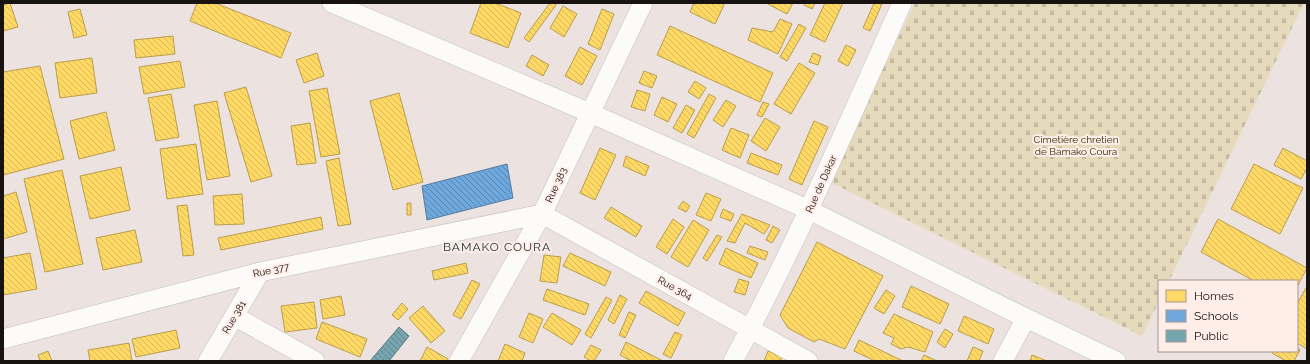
<svg xmlns="http://www.w3.org/2000/svg" width="1310" height="364" viewBox="0 0 1310 364" font-family="Raleway,sans-serif">
  <defs>
    <pattern id="cemetery-stones" width="16" height="16" patternUnits="userSpaceOnUse"><rect width="16" height="16" fill="#e5dbbc"/><path d="M2 7V4a2 2 0 0 1 4 0v3zM10 15v-3a2 2 0 0 1 4 0v3z" fill="#c4bba1"/></pattern>
    <pattern id="homes-back-hatch" width="6" height="6" patternUnits="userSpaceOnUse"><rect width="6" height="6" fill="#ffd966"/><path d="M-1 5l2 2M0 0l6 6M5-1l2 2" fill="none" stroke="#dab957"/></pattern>
    <pattern id="schools-back-hatch" width="6" height="6" patternUnits="userSpaceOnUse"><rect width="6" height="6" fill="#6fa8dc"/><path d="M-1 5l2 2M0 0l6 6M5-1l2 2" fill="none" stroke="#5a87b1"/></pattern>
    <pattern id="public-back-hatch" width="6" height="6" patternUnits="userSpaceOnUse"><rect width="6" height="6" fill="#76a5af"/><path d="M-1 5l2 2M0 0l6 6M5-1l2 2" fill="none" stroke="#60858d"/></pattern>
  </defs>
  <rect width="100%" height="100%" fill="#ece3e0"/>
  <path fill="url(#cemetery-stones)" d="M 915,3 L 1304,3 L 1169,281 L 1159,281 L 1159,301 L 1142,336 L 828,181 Z"/>
  <path fill="url(#homes-back-hatch)" stroke="#ba9d4c" d="M 10,3 L 18,27 L 3,31 L 3,5 Z
    M 197,3 L 215,3 L 291,33 L 281,58 L 190,21 Z
    M 481,3 L 495,3 L 521,13 L 508,48 L 470,33 Z
    M 550,3 L 553,3 L 556,5 L 529,42 L 524,38 Z
    M 694,3 L 721,3 L 724,5 L 715,24 L 690,12 Z
    M 766,3 L 793,3 L 787,14 Z
    M 805,3 L 815,3 L 812,9 L 804,5 Z
    M 825,3 L 843,3 L 825,42 L 810,35 Z
    M 874,3 L 882,4 L 870,31 L 863,28 Z
    M 563,6 L 577,14 L 564,37 L 550,28 Z
    M 80,9 L 87,35 L 74,38 L 68,12 Z
    M 602,9 L 614,14 L 600,50 L 588,44 Z
    M 780,19 L 792,24 L 778,54 L 748,40 L 752,28 L 773,32 Z
    M 799,24 L 806,28 L 787,61 L 780,57 Z
    M 670,26 L 773,73 L 760,102 L 657,55 Z
    M 173,36 L 175,54 L 136,58 L 134,40 Z
    M 846,45 L 856,50 L 848,66 L 838,61 Z
    M 580,47 L 597,56 L 582,85 L 565,76 Z
    M 317,53 L 324,76 L 304,83 L 296,60 Z
    M 813,53 L 821,56 L 818,65 L 809,62 Z
    M 532,55 L 549,65 L 543,76 L 526,66 Z
    M 92,58 L 97,93 L 60,98 L 55,63 Z
    M 180,61 L 185,87 L 144,94 L 139,67 Z
    M 799,63 L 815,73 L 791,114 L 774,104 Z
    M 40,66 L 64,159 L 3,175 L 3,134 L 4,134 L 3,118 L 3,72 Z
    M 644,71 L 657,76 L 652,88 L 639,83 Z
    M 695,81 L 706,88 L 699,99 L 688,92 Z
    M 246,87 L 272,176 L 251,182 L 224,93 Z
    M 327,88 L 340,154 L 321,157 L 309,91 Z
    M 637,90 L 650,94 L 645,111 L 631,107 Z
    M 399,93 L 423,182 L 393,190 L 370,101 Z
    M 171,94 L 179,137 L 156,141 L 148,98 Z
    M 709,94 L 716,98 L 694,138 L 687,134 Z
    M 662,97 L 677,104 L 668,122 L 654,115 Z
    M 726,100 L 736,106 L 723,127 L 713,120 Z
    M 217,101 L 230,176 L 207,180 L 194,105 Z
    M 763,102 L 769,104 L 762,117 L 757,115 Z
    M 686,105 L 695,110 L 682,133 L 673,128 Z
    M 106,112 L 115,150 L 79,159 L 70,121 Z
    M 765,118 L 780,127 L 766,151 L 751,141 Z
    M 814,121 L 828,127 L 802,185 L 789,179 Z
    M 310,123 L 316,163 L 297,165 L 291,126 Z
    M 731,128 L 749,135 L 740,158 L 722,150 Z
    M 196,144 L 203,194 L 167,199 L 160,149 Z
    M 600,148 L 616,155 L 595,200 L 580,193 Z
    M 1283,148 L 1307,161 L 1307,168 L 1301,179 L 1274,165 Z
    M 751,153 L 782,165 L 778,175 L 747,163 Z
    M 626,156 L 649,166 L 645,176 L 623,166 Z
    M 339,158 L 351,224 L 338,226 L 326,161 Z
    M 1254,164 L 1303,188 L 1280,234 L 1231,209 Z
    M 121,167 L 130,210 L 90,219 L 80,176 Z
    M 62,170 L 83,264 L 45,272 L 24,179 Z
    M 16,192 L 27,232 L 3,239 L 3,196 Z
    M 706,193 L 721,199 L 711,221 L 696,215 Z
    M 242,194 L 244,224 L 215,225 L 213,196 Z
    M 683,201 L 690,206 L 686,212 L 678,208 Z
    M 407,203 L 411,203 L 411,215 L 407,215 Z
    M 187,205 L 194,255 L 183,256 L 177,206 Z
    M 611,207 L 642,226 L 636,237 L 604,218 Z
    M 723,209 L 734,214 L 731,221 L 720,217 Z
    M 742,214 L 770,225 L 764,234 L 745,223 L 735,243 L 727,241 Z
    M 321,217 L 323,229 L 221,250 L 218,238 Z
    M 673,219 L 684,227 L 667,254 L 656,247 Z
    M 1218,219 L 1307,268 L 1297,287 L 1297,281 L 1254,281 L 1201,252 Z
    M 693,220 L 709,230 L 688,267 L 671,257 Z
    M 773,226 L 780,230 L 772,243 L 766,240 Z
    M 135,230 L 142,262 L 103,270 L 96,238 Z
    M 717,235 L 722,237 L 707,261 L 703,258 Z
    M 817,242 L 883,276 L 845,349 L 819,339 L 814,342 L 788,328 L 780,315 Z
    M 750,246 L 768,252 L 765,260 L 747,253 Z
    M 726,248 L 758,263 L 751,278 L 719,264 Z
    M 30,253 L 37,289 L 3,295 L 3,258 Z
    M 570,253 L 611,272 L 605,286 L 563,266 Z
    M 544,255 L 561,257 L 557,283 L 540,281 Z
    M 466,263 L 468,273 L 434,280 L 432,271 Z
    M 739,279 L 749,282 L 745,295 L 734,292 Z
    M 472,280 L 480,284 L 461,319 L 453,315 Z
    M 911,286 L 949,304 L 940,324 L 902,307 Z
    M 1307,286 L 1307,349 L 1297,343 L 1297,304 Z
    M 547,289 L 589,304 L 585,315 L 543,300 Z
    M 886,290 L 895,296 L 884,314 L 874,308 Z
    M 646,291 L 685,313 L 678,326 L 639,303 Z
    M 620,295 L 627,299 L 614,324 L 608,320 Z
    M 341,296 L 345,315 L 323,319 L 320,300 Z
    M 606,297 L 612,300 L 591,338 L 585,334 Z
    M 314,302 L 317,328 L 285,332 L 281,306 Z
    M 402,303 L 408,309 L 398,320 L 392,315 Z
    M 423,306 L 445,331 L 431,343 L 409,318 Z
    M 629,312 L 636,315 L 625,338 L 619,335 Z
    M 529,313 L 543,319 L 533,343 L 519,337 Z
    M 552,313 L 581,330 L 572,345 L 543,327 Z
    M 894,314 L 933,332 L 925,352 L 908,347 L 901,349 L 891,344 L 894,338 L 883,333 Z
    M 964,316 L 994,329 L 988,344 L 958,331 Z
    M 322,322 L 367,339 L 360,357 L 316,339 Z
    M 945,329 L 953,334 L 945,348 L 937,342 Z
    M 176,330 L 180,348 L 136,357 L 132,339 Z
    M 675,332 L 682,335 L 671,358 L 663,354 Z
    M 859,340 L 903,361 L 875,361 L 854,351 Z
    M 626,342 L 663,361 L 631,361 L 620,355 Z
    M 129,343 L 132,361 L 90,361 L 88,350 Z
    M 505,344 L 525,353 L 522,361 L 498,361 Z
    M 591,345 L 601,350 L 594,361 L 591,361 L 584,357 Z
    M 427,347 L 448,359 L 447,361 L 420,361 Z
    M 973,347 L 983,351 L 979,361 L 967,361 Z
    M 1297,348 L 1300,350 L 1294,361 L 1286,361 L 1272,353 L 1273,351 L 1297,351 Z
    M 48,351 L 52,361 L 40,361 L 38,355 Z
    M 768,351 L 782,357 L 780,361 L 764,361 Z
    M 924,355 L 937,361 L 921,361 Z
    M 1032,355 L 1047,361 L 1030,361 Z"/>
  <path fill="url(#schools-back-hatch)" stroke="#557b9f" d="M 507,164 L 513,198 L 427,220 L 422,186 Z"/>
  <path fill="url(#public-back-hatch)" stroke="#5a797f" d="M 399,327 L 409,336 L 389,361 L 370,361 Z"/>
  <g fill="none" stroke-linecap="round" stroke-linejoin="round">
    <g stroke="#c4bebc" stroke-width="20">
      <path id="street" d="M 332,3 L 590,113 L 809,210 L 1026,318 L 1116,361
        M 234,316 L 315,361
        M 3,339 L 260,272 L 542,214 L 808,361
        M 208,361 L 260,272
        M 459,361 L 542,214 L 643,3
        M 733,361 C 796,245 848,123 902,3
        M 1003,361 L 1026,318"/>
    </g>
    <use href="#street" stroke="#fcfbfa" stroke-width="19"/>
  </g>
  <g text-anchor="middle" dominant-baseline="central" stroke-width="4" stroke-linejoin="round" paint-order="stroke">
    <g font-size="10" fill="#332b04" stroke="#ffede8">
      <text x="1076" y="139">Cimetière chretien<tspan x="1076" dy="12">de Bamako Coura</tspan></text>
    </g>
    <g font-size="10" fill="#181210" stroke="#ffede8">
      <text transform="translate(821 184) rotate(-66)">Rue de Dakar</text>
      <text transform="translate(556 185) rotate(-65)">Rue 383</text>
      <text transform="translate(271 270) rotate(-12)">Rue 377</text>
      <text transform="translate(675 288) rotate(29)">Rue 364</text>
      <text transform="translate(234 317) rotate(-59)">Rue 381</text>
    </g>
    <g font-size="12" letter-spacing="1" fill="#113434" stroke="#ffede8">
      <text x="497" y="247">BAMAKO COURA</text>
    </g>
  </g>
  <rect width="1310" height="364" fill="none" stroke="#181210" stroke-width="8"/>
  <rect x="1158" y="280" width="140" height="72" fill="#ffede8" stroke="#a39592"/>
  <rect x="1166" y="290" width="20" height="12" fill="#ffd966" stroke="#a39592"/>
  <text x="1194" y="300" font-size="12" fill="#181210">Homes</text>
  <rect x="1166" y="310" width="20" height="12" fill="#6fa8dc" stroke="#a39592"/>
  <text x="1194" y="320" font-size="12" fill="#181210">Schools</text>
  <rect x="1166" y="330" width="20" height="12" fill="#76a5af" stroke="#a39592"/>
  <text x="1194" y="340" font-size="12" fill="#181210">Public</text>
</svg>
